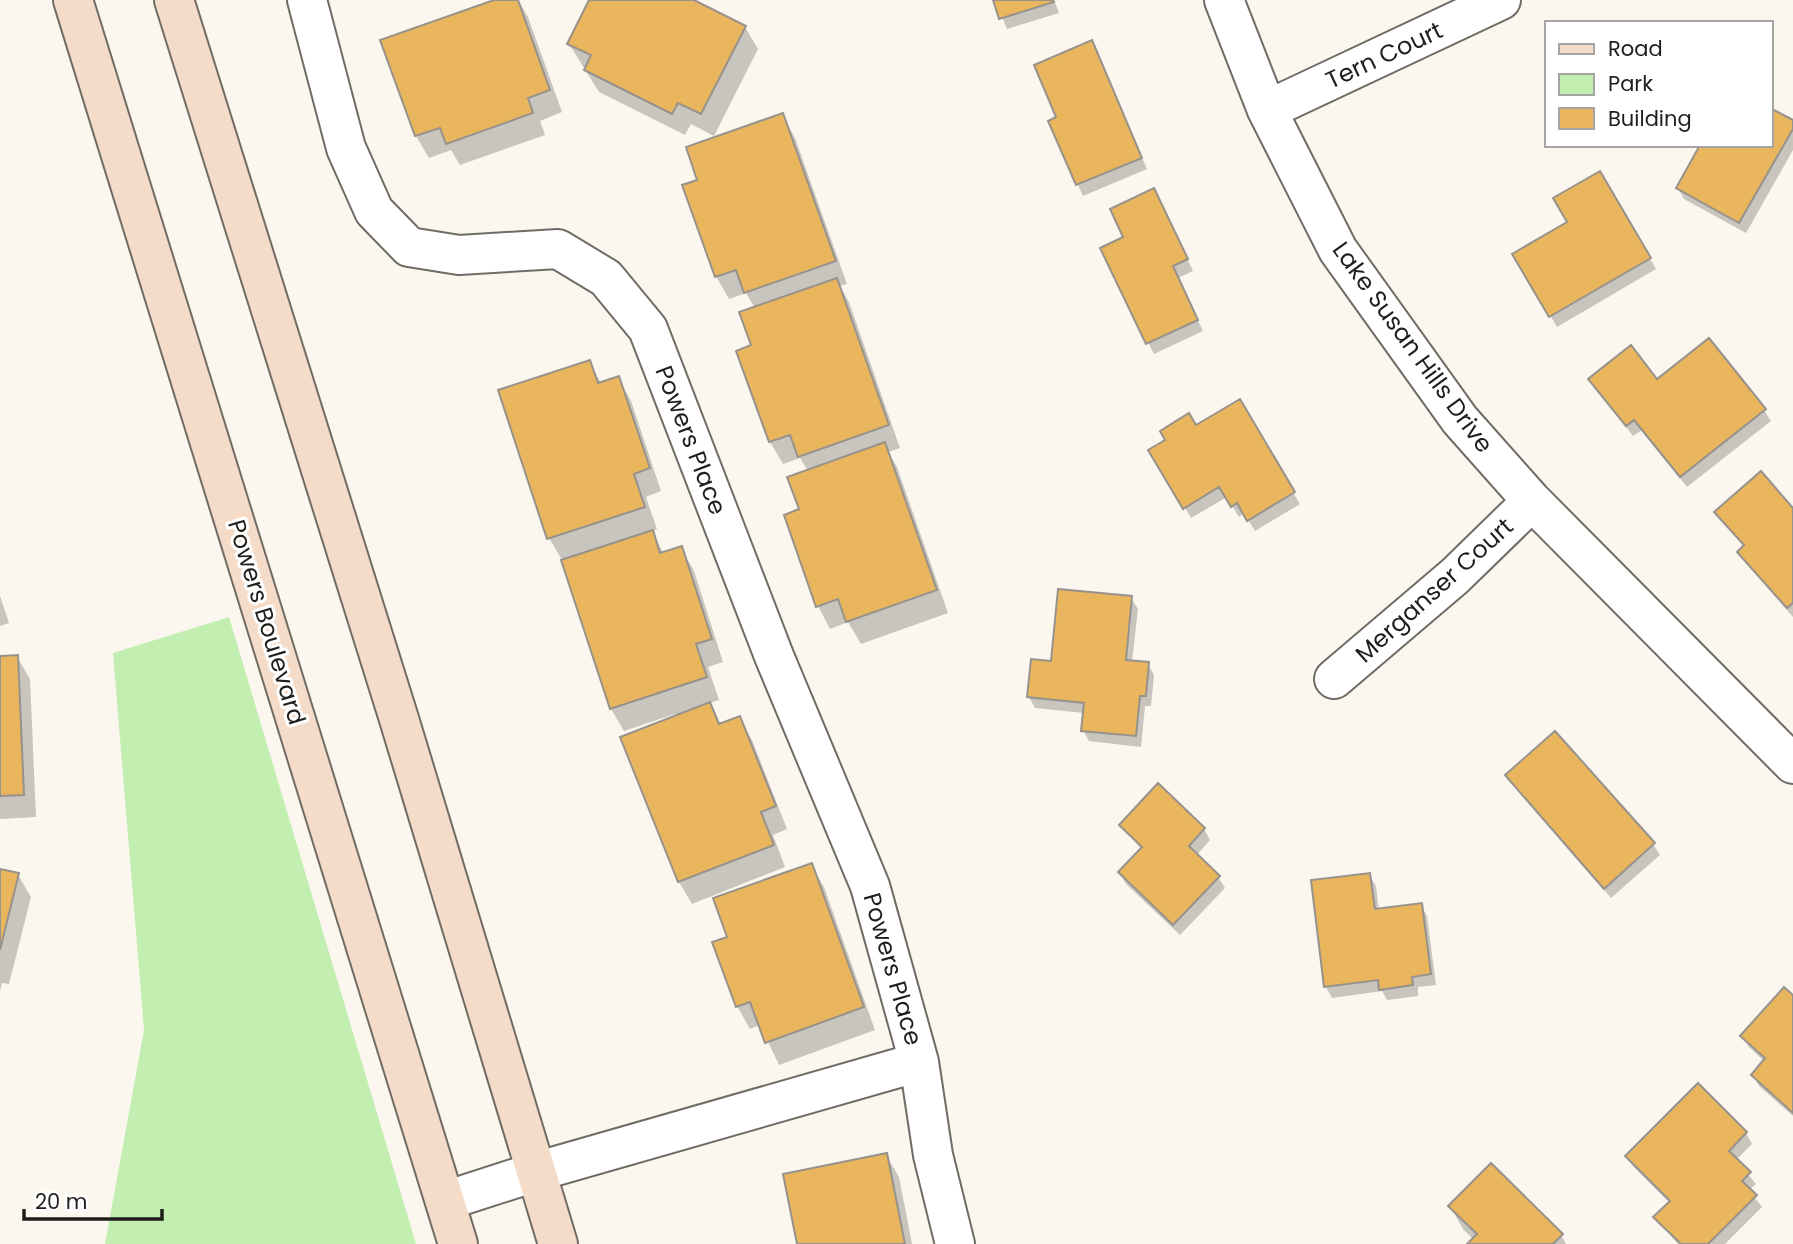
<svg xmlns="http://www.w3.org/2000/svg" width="1793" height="1244" viewBox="0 0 1793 1244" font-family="Poppins,sans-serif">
  <rect width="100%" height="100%" fill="#fbf6ee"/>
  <path fill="#c2eeb2" d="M 229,617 L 416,1244 L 105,1244 L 144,1030 L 113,653 Z"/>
  <path fill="#0003" d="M 499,0 L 518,0 L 528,17 L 562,112 L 540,121 L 545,135 L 460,165 L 451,150 L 429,158 L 416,136 Z
    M 591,0 L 690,0 L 745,27 L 758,49 L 714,136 L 691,124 L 685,135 L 599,92 L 569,44 Z
    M 995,0 L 1054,0 L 1059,13 L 1007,29 Z
    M 1097,53 L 1147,169 L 1083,196 L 1050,122 L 1058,118 Z
    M 782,115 L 795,138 L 847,284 L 840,286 L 849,302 L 900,448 L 888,452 L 897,467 L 948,613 L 861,644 L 848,622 L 830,629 L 818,606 L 786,516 L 801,510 L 808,471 L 800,458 L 783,464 L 770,442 L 755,308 L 746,293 L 729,299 L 716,276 L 700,181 Z
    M 1793,122 L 1793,150 L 1746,233 L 1684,199 L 1678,188 L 1770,145 Z
    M 1600,173 L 1656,269 L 1557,327 L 1515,255 L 1569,223 Z
    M 1160,201 L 1193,271 L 1178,278 L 1203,331 L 1154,354 L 1102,249 L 1126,238 Z
    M 589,362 L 601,383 L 618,378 L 631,401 L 661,491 L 646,497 L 657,529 L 651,531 L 664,554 L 681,548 L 694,571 L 723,662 L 708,667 L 719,700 L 709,703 L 721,725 L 739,718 L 752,740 L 787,829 L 773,835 L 785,867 L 692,904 L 679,882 L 623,738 L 676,717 L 675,714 L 624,731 L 611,709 L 562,560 L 549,538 Z
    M 1590,379 L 1657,381 L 1764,410 L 1771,421 L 1687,487 L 1642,430 L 1633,436 Z
    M 1239,402 L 1300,504 L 1255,531 L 1244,513 L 1239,517 L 1227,497 L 1191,518 L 1151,451 Z
    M 1793,511 L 1793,617 L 1746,563 L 1740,552 L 1745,548 L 1716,512 Z
    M 0,596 L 9,623 L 0,626 Z
    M 1131,598 L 1138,609 L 1132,662 L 1148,664 L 1154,675 L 1151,706 L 1145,706 L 1141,747 L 1089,741 L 1083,730 L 1084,713 L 1035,708 L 1029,697 L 1053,663 Z
    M 17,657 L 30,679 L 36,817 L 0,819 L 0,658 Z
    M 1507,775 L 1653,844 L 1660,855 L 1611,898 Z
    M 1158,786 L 1204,829 L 1210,840 L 1196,856 L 1218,877 L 1225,888 L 1180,935 L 1126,884 L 1120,873 L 1142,850 L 1121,825 Z
    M 811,865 L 824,887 L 875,1030 L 779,1065 L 760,1025 L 750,1029 L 737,1006 L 729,939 Z
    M 0,871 L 18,875 L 31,897 L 9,984 L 2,983 L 0,991 Z
    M 1369,875 L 1376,886 L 1379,911 L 1421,905 L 1427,916 L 1436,985 L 1418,987 L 1418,996 L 1387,1000 L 1382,991 L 1332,998 L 1326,987 Z
    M 1793,997 L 1793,1116 L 1759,1086 L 1753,1075 L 1765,1062 L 1749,1047 L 1742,1036 Z
    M 1698,1086 L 1746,1133 L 1752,1144 L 1736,1160 L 1756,1184 L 1749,1190 L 1762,1207 L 1725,1244 L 1678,1244 L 1655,1217 L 1670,1203 L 1634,1167 L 1627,1156 Z
    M 886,1155 L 899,1177 L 912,1244 L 799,1244 Z
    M 1450,1206 L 1561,1235 L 1566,1244 L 1470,1244 L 1474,1240 L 1463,1229 Z"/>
  <path fill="#e9b65d" stroke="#97928b" stroke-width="2" d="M 494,0 L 518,0 L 550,90 L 528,98 L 533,113 L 446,144 L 440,128 L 415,136 L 380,40 Z
    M 589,0 L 694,0 L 746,26 L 701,114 L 678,103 L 672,114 L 584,70 L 591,55 L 567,44 Z
    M 993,0 L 1053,0 L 1054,2 L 999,19 Z
    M 1092,40 L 1142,158 L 1076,185 L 1048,121 L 1056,117 L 1034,65 Z
    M 1770,108 L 1793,120 L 1793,129 L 1739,223 L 1676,188 L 1700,145 L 1770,145 Z
    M 783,113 L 836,261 L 744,293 L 736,270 L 715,277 L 682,185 L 697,180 L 686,147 Z
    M 1600,171 L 1651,258 L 1549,317 L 1512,254 L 1567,222 L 1553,198 Z
    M 1154,188 L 1188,259 L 1173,266 L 1198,320 L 1146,344 L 1100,248 L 1123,237 L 1110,209 Z
    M 837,278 L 889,425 L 798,457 L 790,435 L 769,442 L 736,351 L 751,345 L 739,312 Z
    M 1709,338 L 1766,409 L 1680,477 L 1634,420 L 1626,426 L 1588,379 L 1631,345 L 1657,379 Z
    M 590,360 L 598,383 L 619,376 L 650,468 L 634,474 L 645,507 L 547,539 L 498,390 Z
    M 1240,399 L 1295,492 L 1247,521 L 1237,503 L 1231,507 L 1219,487 L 1183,509 L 1148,450 L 1165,440 L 1160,431 L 1189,413 L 1196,425 Z
    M 885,442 L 937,590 L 846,622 L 838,599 L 816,607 L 784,515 L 799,509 L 787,477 Z
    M 1761,471 L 1793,508 L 1793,603 L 1787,608 L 1737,552 L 1744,545 L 1714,512 Z
    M 653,530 L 660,553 L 682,546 L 712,639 L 696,644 L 707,677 L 610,709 L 561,560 Z
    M 1058,589 L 1132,596 L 1126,660 L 1149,662 L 1146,696 L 1140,696 L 1136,736 L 1081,731 L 1084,703 L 1027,697 L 1031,659 L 1051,661 Z
    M 18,655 L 24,795 L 0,796 L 0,656 Z
    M 710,702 L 719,724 L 740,716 L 776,806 L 761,812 L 774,845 L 678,882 L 620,737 Z
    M 1555,731 L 1655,843 L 1604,889 L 1505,775 Z
    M 1158,783 L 1205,828 L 1189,846 L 1220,876 L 1173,925 L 1118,872 L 1142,847 L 1119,825 Z
    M 812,863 L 864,1007 L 765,1043 L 750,1002 L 736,1007 L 712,942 L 727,937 L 713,898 Z
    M 0,869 L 19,873 L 0,950 Z
    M 1370,873 L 1375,909 L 1422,903 L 1431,974 L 1412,977 L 1413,985 L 1379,990 L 1378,980 L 1324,987 L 1311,880 Z
    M 1784,987 L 1793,995 L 1793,1113 L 1751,1075 L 1765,1058 L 1740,1036 Z
    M 1698,1083 L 1747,1132 L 1729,1151 L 1751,1172 L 1742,1181 L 1757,1195 L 1708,1244 L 1681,1244 L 1653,1217 L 1670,1201 L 1625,1156 Z
    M 887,1153 L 905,1244 L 797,1244 L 783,1174 Z
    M 1491,1163 L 1563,1234 L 1553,1244 L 1467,1244 L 1477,1234 L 1448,1206 Z"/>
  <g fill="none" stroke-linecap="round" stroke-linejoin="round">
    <g stroke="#706c65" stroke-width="42">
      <path id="minor" d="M 307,0 L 346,148 L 374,211 L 409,247 L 459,255 L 558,249 L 606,278 L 648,329 L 774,656 L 870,886 L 919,1062 L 933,1155 L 955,1244
        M 1224,0 L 1267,110 L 1338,250 L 1460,420 L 1532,501 L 1793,764
        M 1267,110 L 1501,0
        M 1334,679 L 1455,576 L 1532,501
        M 445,1201 L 535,1172 L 919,1062"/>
    </g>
    <g stroke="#706c65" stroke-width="42">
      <path id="secondary" d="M 73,0 L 458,1244
        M 174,0 L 399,719 L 558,1244"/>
    </g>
    <use href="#minor" stroke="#fff" stroke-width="38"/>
    <use href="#secondary" stroke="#f5dcc9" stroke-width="38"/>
  </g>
  <g text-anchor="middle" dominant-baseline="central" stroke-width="6" stroke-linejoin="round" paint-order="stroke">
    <g font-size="24" fill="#201e1b" stroke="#fff">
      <text transform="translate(1384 55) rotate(-25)">Tern Court</text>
      <text transform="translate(1413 347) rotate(54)">Lake Susan Hills Drive</text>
      <text transform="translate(691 440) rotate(69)">Powers Place</text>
      <text transform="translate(1434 590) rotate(-42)">Merganser Court</text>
      <text transform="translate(267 622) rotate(73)">Powers Boulevard</text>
      <text transform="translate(893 969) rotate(74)">Powers Place</text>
    </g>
  </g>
  <rect x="1545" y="21" width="228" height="126" fill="#ffffff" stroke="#a6a5a4" stroke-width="2"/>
  <rect x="1559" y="44" width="35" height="10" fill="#f5dcc9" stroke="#a6a5a4" stroke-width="2"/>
  <text x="1608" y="56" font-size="21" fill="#201e1b">Road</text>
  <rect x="1559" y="74" width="35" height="21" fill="#c2eeb2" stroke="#a6a5a4" stroke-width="2"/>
  <text x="1608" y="91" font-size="21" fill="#201e1b">Park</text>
  <rect x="1559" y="108" width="35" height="21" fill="#e9b65d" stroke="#a6a5a4" stroke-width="2"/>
  <text x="1608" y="126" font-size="21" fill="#201e1b">Building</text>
  <path d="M24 1209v10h138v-10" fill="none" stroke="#201e1b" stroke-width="3.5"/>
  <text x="35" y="1209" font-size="21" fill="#201e1b" stroke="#ffffff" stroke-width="5" paint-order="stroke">20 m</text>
</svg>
